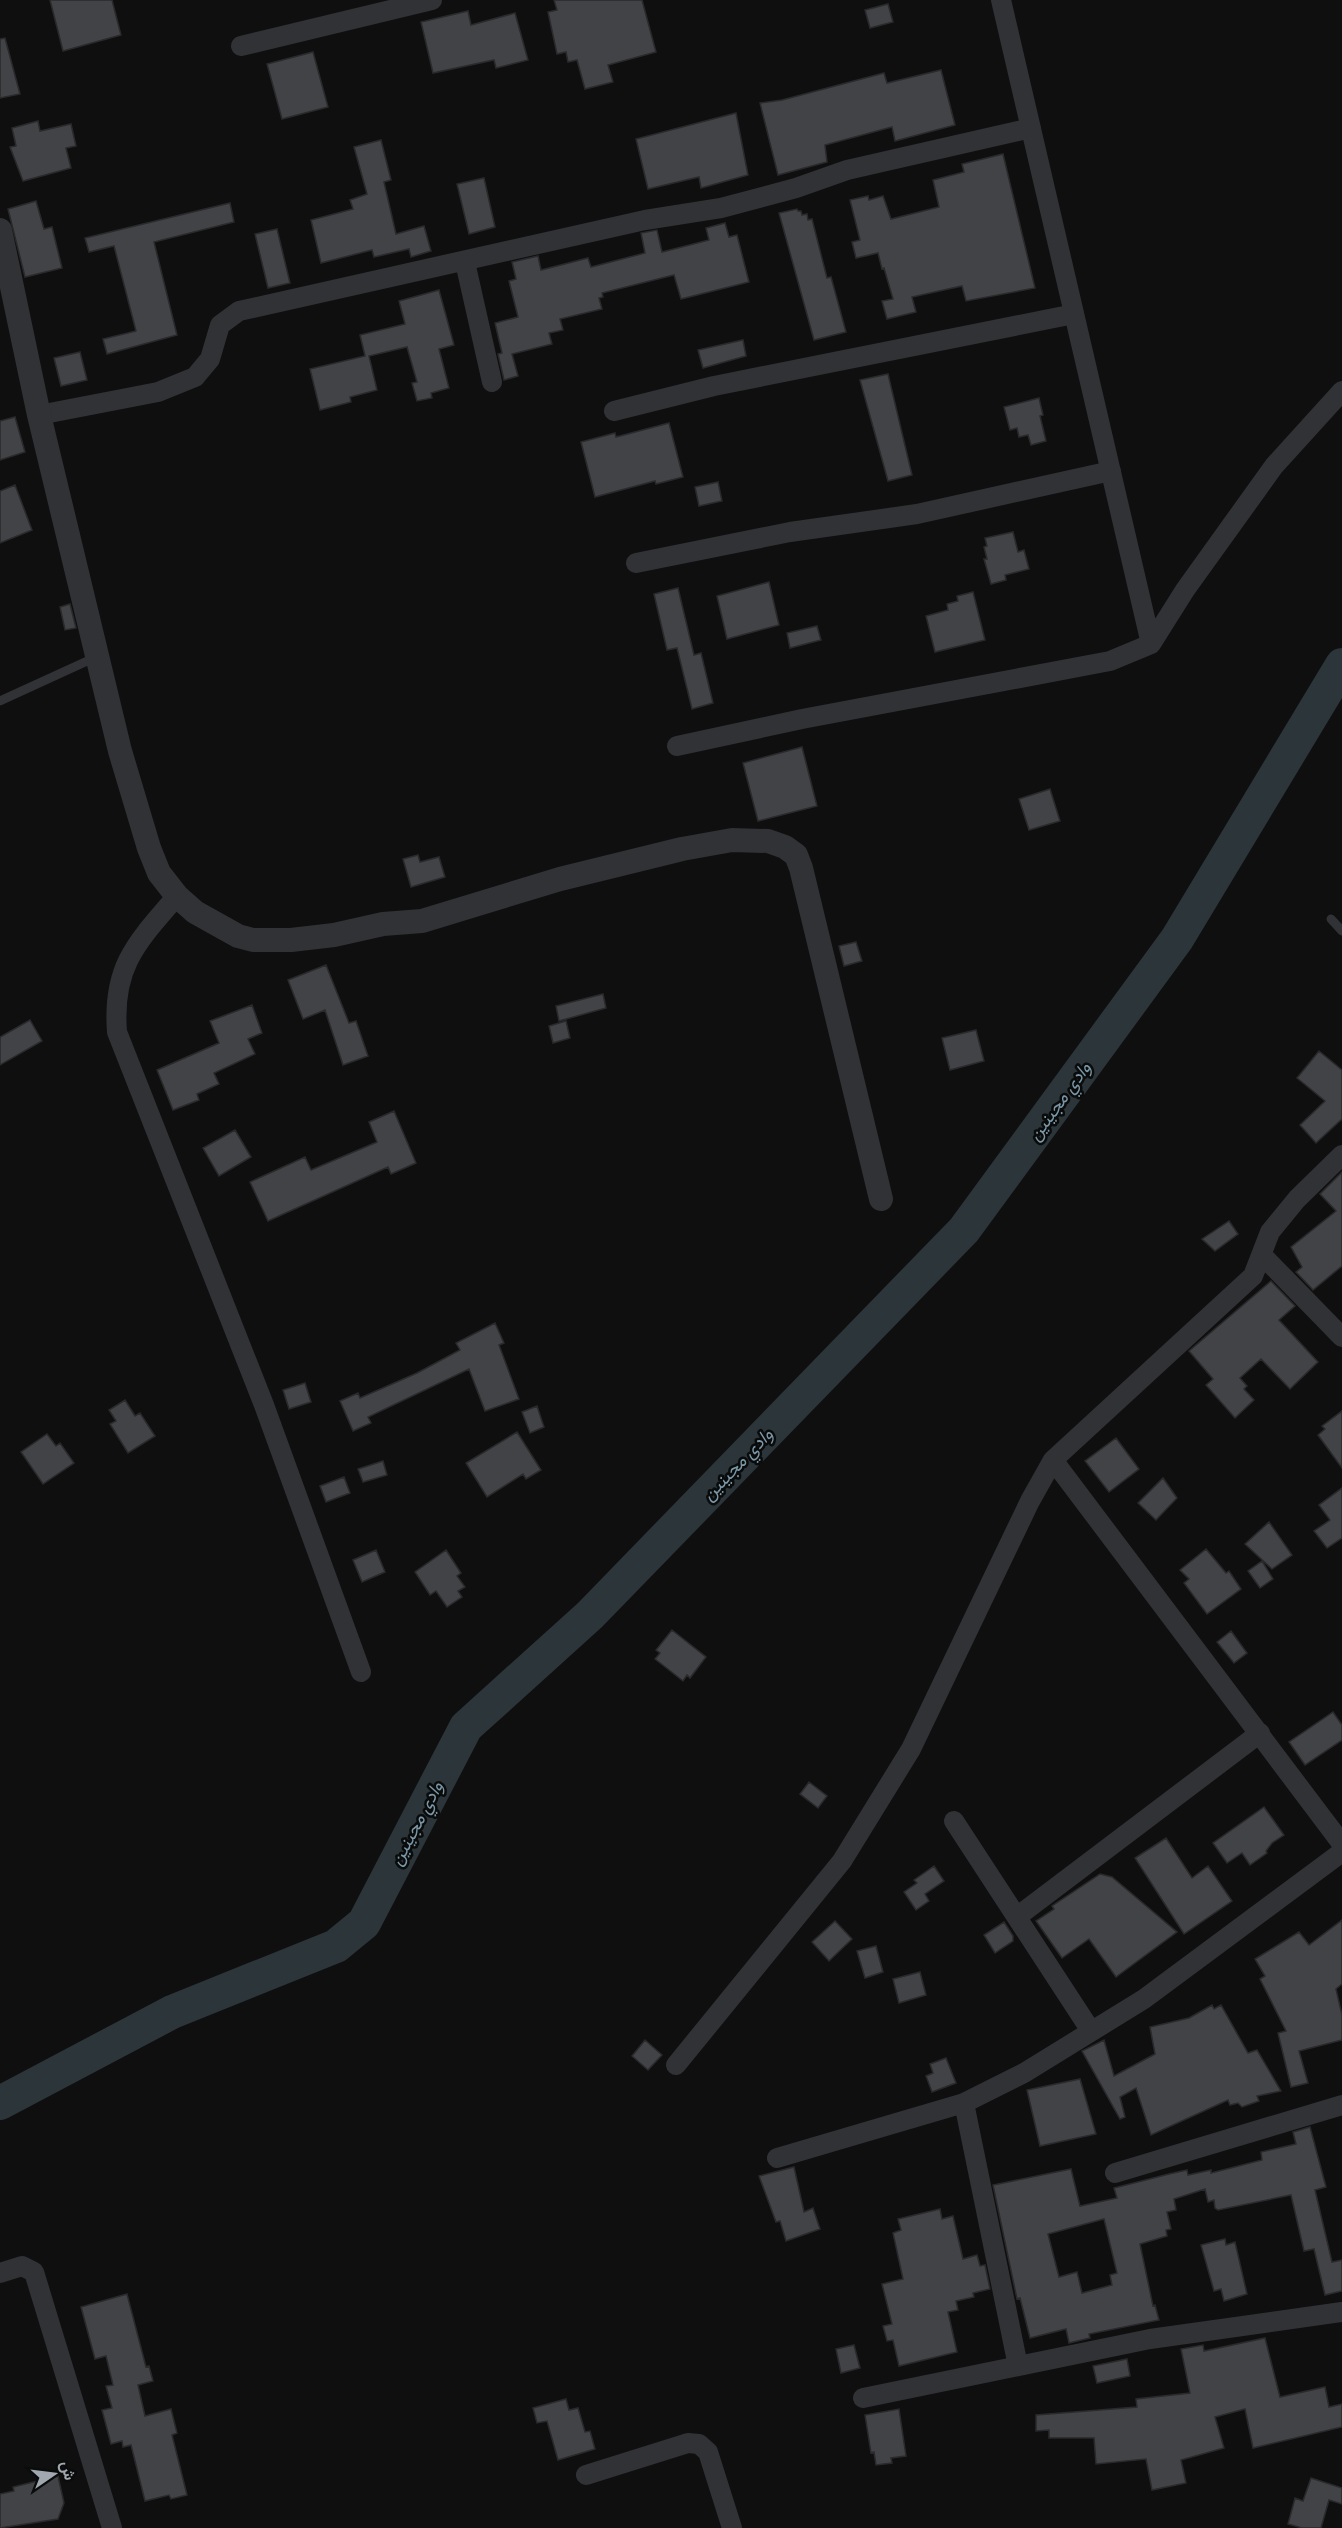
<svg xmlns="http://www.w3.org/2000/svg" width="1342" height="2528" viewBox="0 0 1342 2528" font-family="'Roboto Condensed',Vazirmatn,sans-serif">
  <rect width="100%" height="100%" fill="#0f0f10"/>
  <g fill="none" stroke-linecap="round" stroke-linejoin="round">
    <path stroke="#2c3539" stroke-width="34" d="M 0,2103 L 172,2012 L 336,1946 L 364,1923 L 466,1727 L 590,1615 L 964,1230 L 1177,939 L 1342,665"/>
  </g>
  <path fill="#414346" stroke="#2a2a2c" stroke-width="1.5" fill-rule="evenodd" d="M 50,0 L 112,0 L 121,35 L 63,51 Z
    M 554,0 L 642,0 L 656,52 L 608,65 L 613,82 L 585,89 L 577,60 L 568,62 L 566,52 L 557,54 L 548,12 L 557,10 Z
    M 888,4 L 893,22 L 870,28 L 865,10 Z
    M 468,11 L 471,25 L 515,13 L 528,60 L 496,68 L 494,60 L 433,73 L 421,22 Z
    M 5,38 L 20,94 L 0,98 L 0,39 Z
    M 313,52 L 328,107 L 282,119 L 267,64 Z
    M 941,70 L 955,125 L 895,141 L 892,127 L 825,145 L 827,162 L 778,175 L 760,103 L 782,100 L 884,73 L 887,83 Z
    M 736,113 L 748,175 L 701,188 L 699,177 L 648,189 L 636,139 Z
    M 38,121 L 40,131 L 71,124 L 76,146 L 66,148 L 71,168 L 23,181 L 10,147 L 16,146 L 12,128 Z
    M 381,140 L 391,180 L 384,182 L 396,234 L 424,226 L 431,251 L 411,257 L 409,249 L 374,257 L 372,250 L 321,263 L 311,220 L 353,209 L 350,200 L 367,194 L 354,147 Z
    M 1003,154 L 1035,288 L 966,301 L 962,286 L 912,297 L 916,312 L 887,319 L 882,301 L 893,299 L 884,268 L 882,269 L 878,253 L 856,258 L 852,242 L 860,240 L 850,200 L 868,196 L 869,200 L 883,196 L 891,219 L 939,207 L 933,180 L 964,172 L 962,164 Z
    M 484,178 L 495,227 L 469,234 L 457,184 Z
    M 36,201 L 44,229 L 52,227 L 62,268 L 25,277 L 8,209 Z
    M 230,203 L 234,222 L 154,242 L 177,335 L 107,354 L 103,339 L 136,331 L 114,246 L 89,252 L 85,238 Z
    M 797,209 L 798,211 L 801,211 L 802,215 L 807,214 L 808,220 L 812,219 L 827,278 L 831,277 L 846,332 L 814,340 L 779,213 Z
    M 725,223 L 729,237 L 737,235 L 749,282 L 681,299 L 674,275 L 602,293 L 603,297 L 599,298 L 602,309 L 560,319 L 563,330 L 549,333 L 552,344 L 512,354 L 518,376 L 504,380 L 498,354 L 502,353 L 495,323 L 518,317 L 509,281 L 516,279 L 512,262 L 538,256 L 541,270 L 588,258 L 591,267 L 645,253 L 641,233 L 657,230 L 662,252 L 709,240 L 706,228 Z
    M 277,229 L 290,283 L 268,288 L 255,234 Z
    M 439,290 L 454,345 L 439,349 L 449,388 L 431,393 L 432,398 L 417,401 L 412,383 L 417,382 L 407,347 L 369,356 L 377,390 L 350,397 L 351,402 L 320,410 L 310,369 L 365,356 L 360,335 L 405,324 L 399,301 Z
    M 743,340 L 746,356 L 703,368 L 698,350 Z
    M 80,352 L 87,380 L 61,386 L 54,358 Z
    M 888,374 L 912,475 L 888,481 L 860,380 Z
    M 1039,398 L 1043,415 L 1040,416 L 1046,441 L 1031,445 L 1028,435 L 1019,437 L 1017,428 L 1010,430 L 1004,407 Z
    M 15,417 L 25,452 L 0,460 L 0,421 Z
    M 669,423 L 683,477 L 656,484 L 655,481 L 595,497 L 581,442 L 615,433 L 616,437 Z
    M 718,482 L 722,501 L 699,506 L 695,487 Z
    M 15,485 L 32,530 L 0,543 L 0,491 Z
    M 1013,532 L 1018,552 L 1024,550 L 1029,569 L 1005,575 L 1006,580 L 991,584 L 984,559 L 987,559 L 984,547 L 987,546 L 985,538 Z
    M 769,582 L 779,625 L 727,639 L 717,596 Z
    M 678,588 L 694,655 L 701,653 L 713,703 L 692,709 L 677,648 L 667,650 L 654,594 Z
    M 973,592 L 985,640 L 935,652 L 926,616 L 948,610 L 947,604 L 958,601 L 957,596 Z
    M 70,604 L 76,628 L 65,630 L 60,607 Z
    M 817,626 L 821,640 L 790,648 L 787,633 Z
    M 802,747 L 817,806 L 758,821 L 743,763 Z
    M 1050,789 L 1060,821 L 1029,830 L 1019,799 Z
    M 418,855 L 420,862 L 439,857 L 445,877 L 411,887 L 403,859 Z
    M 856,942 L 862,961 L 844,966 L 839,946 Z
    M 326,965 L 349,1023 L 356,1021 L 368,1056 L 343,1065 L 325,1010 L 303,1019 L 288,980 Z
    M 603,994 L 606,1008 L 559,1021 L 556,1006 Z
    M 252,1005 L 262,1033 L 248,1039 L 255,1054 L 214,1073 L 219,1084 L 197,1094 L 199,1100 L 173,1110 L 157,1070 L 219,1043 L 210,1021 Z
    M 30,1020 L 42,1041 L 0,1065 L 0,1037 Z
    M 566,1021 L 570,1038 L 553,1043 L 549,1026 Z
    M 976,1030 L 984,1061 L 950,1070 L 942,1038 Z
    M 1319,1051 L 1342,1070 L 1342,1119 L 1316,1143 L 1300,1125 L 1325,1101 L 1297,1078 Z
    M 394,1111 L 416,1163 L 391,1174 L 388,1167 L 268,1221 L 250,1182 L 305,1157 L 311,1170 L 377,1142 L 369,1122 Z
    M 235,1130 L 251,1157 L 219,1176 L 203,1148 Z
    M 1342,1172 L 1342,1266 L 1313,1290 L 1296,1272 L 1302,1267 L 1291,1247 L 1336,1211 L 1320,1194 Z
    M 1229,1221 L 1238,1234 L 1215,1251 L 1202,1239 Z
    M 1271,1281 L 1295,1306 L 1279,1320 L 1318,1362 L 1290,1389 L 1261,1359 L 1240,1378 L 1247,1386 L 1244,1389 L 1254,1400 L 1235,1418 L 1206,1385 L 1213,1379 L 1189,1351 Z
    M 495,1323 L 504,1343 L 499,1345 L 519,1399 L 485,1411 L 469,1369 L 368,1417 L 371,1423 L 353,1431 L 340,1401 L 358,1393 L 360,1398 L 417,1373 L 460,1350 L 456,1343 Z
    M 305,1383 L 311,1402 L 289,1409 L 283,1390 Z
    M 125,1400 L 135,1416 L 140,1413 L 155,1436 L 128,1453 L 110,1424 L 116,1421 L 109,1410 Z
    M 537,1406 L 544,1427 L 530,1433 L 522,1412 Z
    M 1342,1411 L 1342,1468 L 1318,1435 L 1325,1429 L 1322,1426 Z
    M 517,1432 L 541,1470 L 526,1479 L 523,1474 L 487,1497 L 466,1463 Z
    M 47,1434 L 56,1446 L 60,1443 L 74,1463 L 43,1484 L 21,1452 Z
    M 1116,1438 L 1139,1469 L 1109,1492 L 1085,1461 Z
    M 383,1461 L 387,1475 L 363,1482 L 358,1469 Z
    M 344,1477 L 350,1493 L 326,1502 L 320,1486 Z
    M 1163,1478 L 1177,1498 L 1156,1520 L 1138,1503 Z
    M 1342,1488 L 1342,1538 L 1327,1548 L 1314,1531 L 1330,1520 L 1319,1505 Z
    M 1269,1522 L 1292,1555 L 1272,1569 L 1245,1544 Z
    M 1206,1549 L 1226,1573 L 1229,1571 L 1241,1589 L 1207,1614 L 1184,1583 L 1189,1579 L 1180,1570 Z
    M 376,1550 L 385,1572 L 362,1582 L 353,1560 Z
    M 446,1550 L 461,1573 L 457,1576 L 465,1587 L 458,1591 L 462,1597 L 447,1607 L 436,1591 L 430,1595 L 415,1572 Z
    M 1262,1561 L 1273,1579 L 1260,1588 L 1248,1571 Z
    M 672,1630 L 706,1657 L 690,1678 L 687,1675 L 683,1681 L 655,1659 L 660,1653 L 656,1650 Z
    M 1231,1631 L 1247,1653 L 1234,1663 L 1217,1642 Z
    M 1333,1712 L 1342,1725 L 1342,1740 L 1305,1765 L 1289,1742 Z
    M 809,1782 L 827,1796 L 818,1808 L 800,1794 Z
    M 1264,1807 L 1284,1835 L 1272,1843 L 1266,1851 L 1267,1853 L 1250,1865 L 1242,1853 L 1227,1863 L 1213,1843 Z
    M 1166,1838 L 1192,1878 L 1208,1866 L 1232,1901 L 1184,1934 L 1135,1858 Z
    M 934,1866 L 944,1881 L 925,1894 L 929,1901 L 916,1910 L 904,1892 L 917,1883 L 914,1880 Z
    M 1100,1874 L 1112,1877 L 1177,1932 L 1116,1977 L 1089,1939 L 1062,1958 L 1036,1921 L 1054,1909 L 1052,1906 Z
    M 1342,1920 L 1342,1984 L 1336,1989 L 1342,2015 L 1342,2040 L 1299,2051 L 1308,2083 L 1291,2087 L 1278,2033 L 1286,2031 L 1260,1979 L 1265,1976 L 1255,1959 L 1299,1932 L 1309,1945 Z
    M 835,1921 L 852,1939 L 829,1961 L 812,1942 Z
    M 1004,1922 L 1013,1936 L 1013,1941 L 995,1953 L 984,1935 Z
    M 876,1946 L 883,1972 L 865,1978 L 857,1951 Z
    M 920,1972 L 926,1995 L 899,2003 L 893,1979 Z
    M 1212,2005 L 1214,2009 L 1221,2005 L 1248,2053 L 1257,2050 L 1281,2091 L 1257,2096 L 1259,2101 L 1242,2107 L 1238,2103 L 1230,2105 L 1228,2100 L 1151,2135 L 1136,2088 L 1120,2097 L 1125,2117 L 1120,2119 L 1082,2051 L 1104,2040 L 1114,2076 L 1155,2054 L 1150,2027 L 1189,2018 Z
    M 645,2040 L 662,2055 L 648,2070 L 632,2056 Z
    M 946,2058 L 956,2083 L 932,2092 L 926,2076 L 933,2073 L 930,2064 Z
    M 1080,2079 L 1096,2134 L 1040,2146 L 1027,2090 Z
    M 1310,2127 L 1326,2187 L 1315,2190 L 1332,2262 L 1342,2260 L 1342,2291 L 1325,2295 L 1314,2249 L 1304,2251 L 1291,2195 L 1218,2210 L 1215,2208 L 1214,2200 L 1208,2202 L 1205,2189 L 1174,2199 L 1176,2210 L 1167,2212 L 1171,2229 L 1166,2230 L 1167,2236 L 1140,2244 L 1153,2306 L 1155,2305 L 1159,2320 L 1089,2334 L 1090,2338 L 1069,2343 L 1066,2329 L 1030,2338 L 1020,2298 L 1017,2299 L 993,2185 L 1071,2169 L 1080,2206 L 1117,2198 L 1114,2188 L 1169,2174 L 1187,2170 L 1188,2175 L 1211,2170 L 1211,2173 L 1262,2160 L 1261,2152 L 1296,2144 L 1293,2132 ZM 1104,2219 L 1117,2273 L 1110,2275 L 1112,2285 L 1082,2293 L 1077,2272 L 1059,2277 L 1048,2234 Z
    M 794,2167 L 804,2212 L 813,2208 L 820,2229 L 786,2241 L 780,2221 L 776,2222 L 759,2176 Z
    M 940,2209 L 942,2219 L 953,2216 L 963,2259 L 977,2255 L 980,2266 L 985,2265 L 990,2289 L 973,2293 L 974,2297 L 956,2301 L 958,2310 L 948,2312 L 957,2352 L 899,2366 L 893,2340 L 887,2341 L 883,2326 L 892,2324 L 882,2284 L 903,2279 L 893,2233 L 901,2230 L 898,2219 Z
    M 1225,2239 L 1226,2245 L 1235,2242 L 1247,2294 L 1224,2301 L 1221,2289 L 1214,2291 L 1201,2245 Z
    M 127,2294 L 146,2367 L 149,2366 L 153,2381 L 138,2385 L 145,2416 L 171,2409 L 177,2433 L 172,2435 L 187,2495 L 171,2499 L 169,2495 L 145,2501 L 131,2445 L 123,2447 L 122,2441 L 111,2444 L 102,2410 L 112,2408 L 106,2386 L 113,2385 L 106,2356 L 95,2359 L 81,2307 Z
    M 1265,2338 L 1280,2397 L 1325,2387 L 1329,2407 L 1342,2404 L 1342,2427 L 1253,2448 L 1245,2409 L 1215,2417 L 1224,2448 L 1181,2460 L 1186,2483 L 1152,2490 L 1146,2459 L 1096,2464 L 1094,2438 L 1049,2438 L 1049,2430 L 1036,2431 L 1036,2415 L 1137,2407 L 1136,2399 L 1190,2393 L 1181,2349 L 1203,2345 L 1204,2351 Z
    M 854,2345 L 860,2368 L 841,2373 L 836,2349 Z
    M 1127,2359 L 1130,2376 L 1097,2383 L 1093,2366 Z
    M 566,2399 L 569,2410 L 578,2408 L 585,2432 L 590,2431 L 595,2449 L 558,2460 L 547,2421 L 537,2423 L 533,2408 Z
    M 899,2409 L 906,2456 L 891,2458 L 892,2463 L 876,2465 L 874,2452 L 871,2453 L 865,2415 Z
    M 58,2476 L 64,2503 L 58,2519 L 0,2528 L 0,2494 L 14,2491 L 13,2487 Z
    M 1311,2478 L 1342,2488 L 1342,2504 L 1329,2500 L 1321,2528 L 1302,2528 L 1288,2524 L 1295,2498 L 1303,2501 Z"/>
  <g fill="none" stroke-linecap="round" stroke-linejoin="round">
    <path stroke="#313235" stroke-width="9" d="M 0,701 L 96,657
      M 1331,919 L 1342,931"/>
    <path stroke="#313235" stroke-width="20" d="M 1001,0 L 1151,644
      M 241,46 L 432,0
      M 465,262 L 492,382
      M 614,411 L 714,386 L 1074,314
      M 39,415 L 158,392 L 195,377 L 210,359 L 220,325 L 239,311 L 645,220 L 721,208 L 796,188 L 847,170 L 1031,128
      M 636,563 L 790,532 L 917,514 L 1111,471
      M 677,746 L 802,719 L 1110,661 L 1151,644 L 1185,590 L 1274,466 L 1342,391
      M 177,896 C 136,943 112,967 117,1032 L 264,1405 L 361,1672
      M 1262,1255 L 1342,1337
      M 1053,1460 L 1342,1844
      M 954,1821 L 1091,2031
      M 1018,1916 L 1260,1733
      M 676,2065 L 842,1861 L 911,1749 L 1030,1501 L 1053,1460 L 1253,1276 L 1270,1232 L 1297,1199 L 1342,1155
      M 964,2103 L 1018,2366
      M 777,2158 L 964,2103 L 1024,2073 L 1144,1999 L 1342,1852
      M 1115,2173 L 1342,2105
      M 0,2273 L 22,2266 L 34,2272 L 112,2528
      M 863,2398 L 1150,2339 L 1342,2312
      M 586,2475 L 688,2443 L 699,2444 L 708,2452 L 732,2528"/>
    <path stroke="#313235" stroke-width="24" d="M 0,230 L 39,415 L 120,751 L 149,848 L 159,873 L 177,896 L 195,912 L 238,936 L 253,940 L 291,940 L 334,935 L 383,924 L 422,921 L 560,879 L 682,849 L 732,840 L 768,841 L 785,847 L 796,855 L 801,868 L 881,1199"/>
  </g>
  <g text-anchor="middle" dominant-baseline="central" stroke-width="5" stroke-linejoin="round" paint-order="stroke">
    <g font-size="18" font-style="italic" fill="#7c98a8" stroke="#0a0b0b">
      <text transform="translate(1059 1101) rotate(-54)">وادي مجينين</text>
      <text transform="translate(737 1464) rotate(-46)">وادي مجينين</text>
      <text transform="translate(416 1823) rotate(-62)">وادي مجينين</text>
    </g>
  </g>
  <g transform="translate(54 2474) rotate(76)" stroke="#0a0b0b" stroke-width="4.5" paint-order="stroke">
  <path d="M0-4.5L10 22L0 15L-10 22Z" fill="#a2a8b0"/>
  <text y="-9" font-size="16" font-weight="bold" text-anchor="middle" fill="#a2a8b0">ش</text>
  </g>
</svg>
